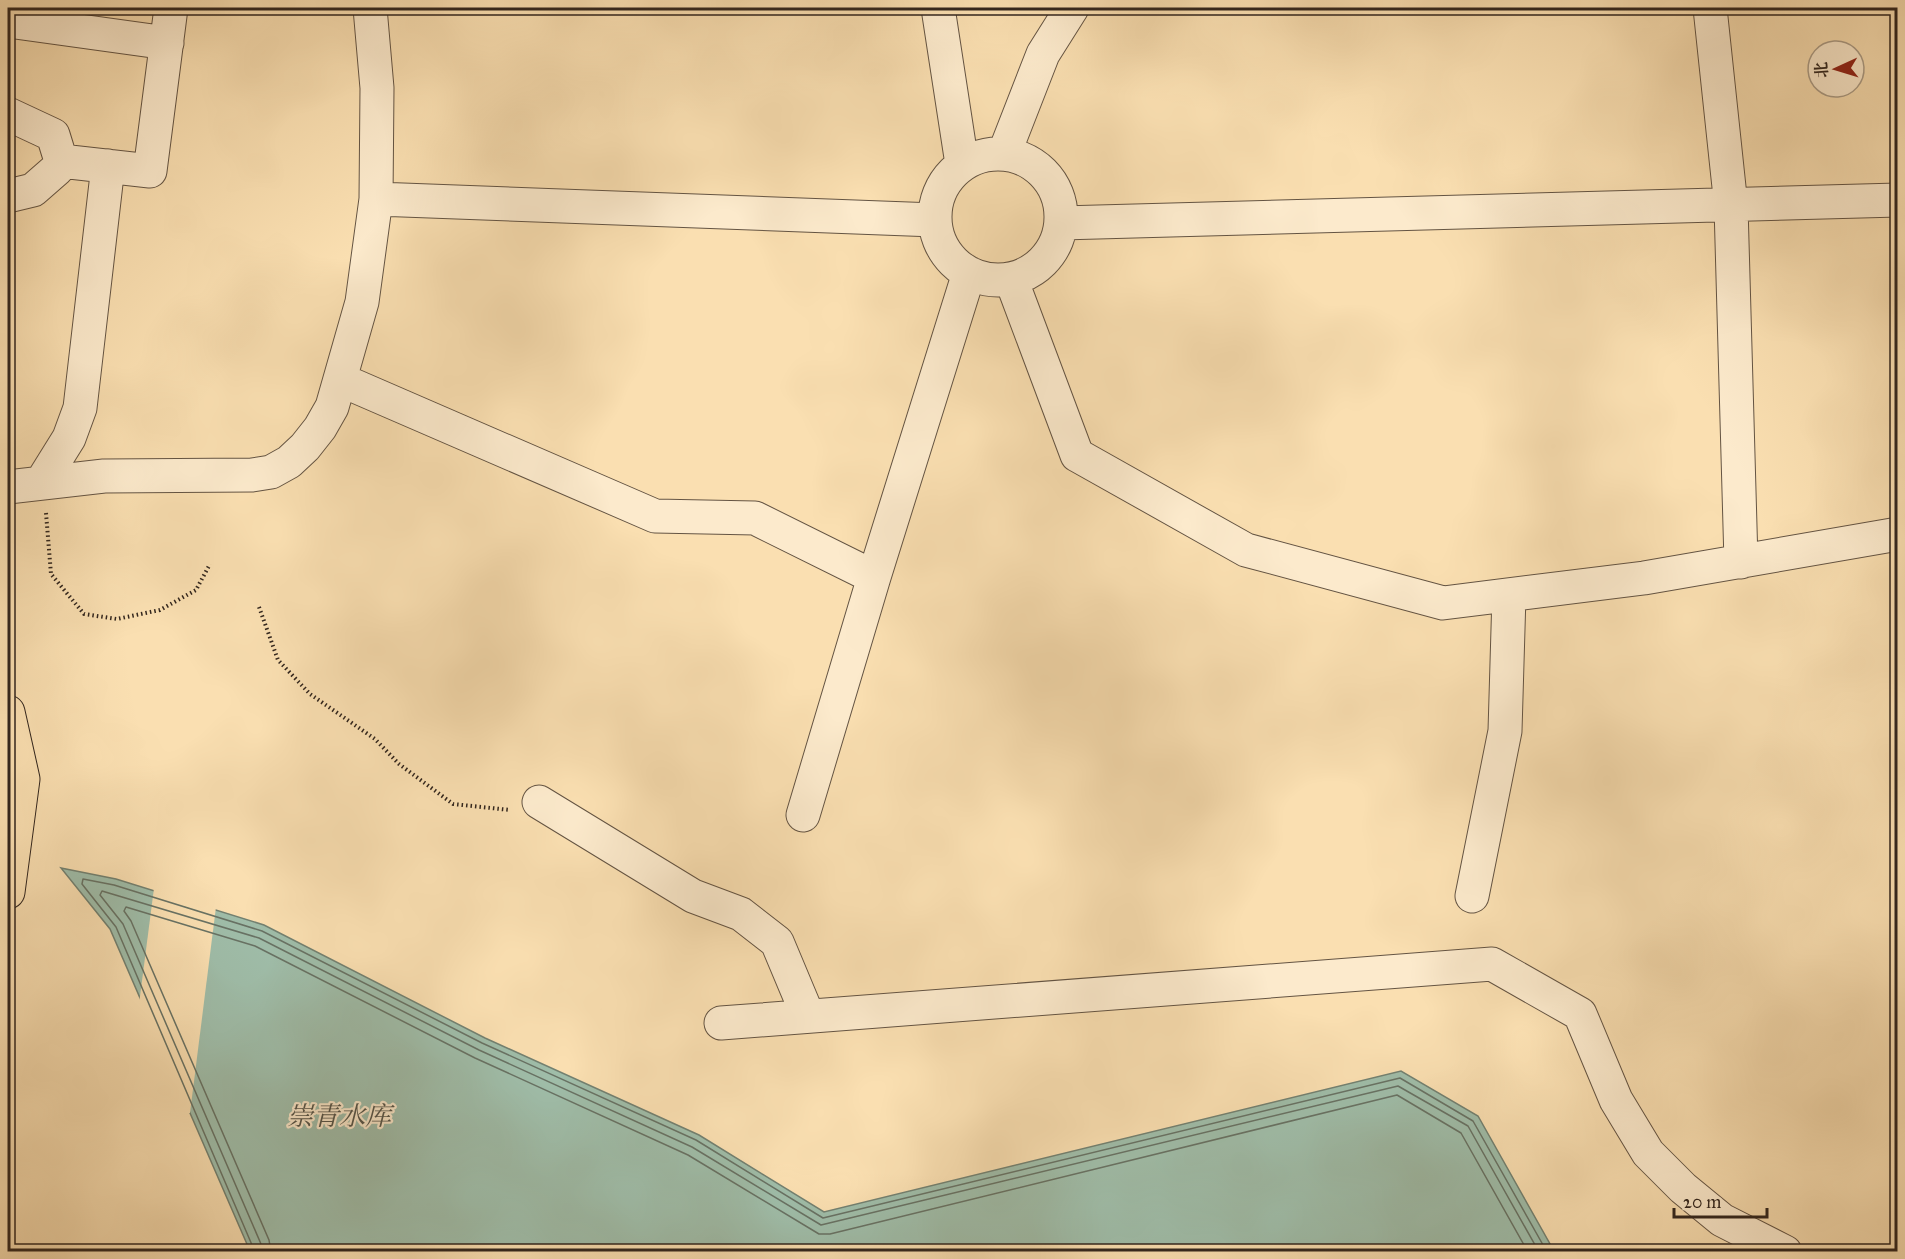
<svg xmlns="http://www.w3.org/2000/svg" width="1905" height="1259" viewBox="0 0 1905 1259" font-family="'IM FELL Great Primer','Noto Serif SC',serif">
  <rect width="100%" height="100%" fill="#fadfb1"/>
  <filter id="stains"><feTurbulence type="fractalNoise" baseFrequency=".00333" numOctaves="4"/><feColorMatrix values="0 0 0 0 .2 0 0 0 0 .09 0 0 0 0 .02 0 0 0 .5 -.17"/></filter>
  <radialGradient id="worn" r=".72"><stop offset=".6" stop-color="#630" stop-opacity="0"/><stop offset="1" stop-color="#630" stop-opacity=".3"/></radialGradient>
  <path fill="#9fbda9" stroke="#738171" stroke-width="1.5" d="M 61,868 L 116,879 L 264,925 L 485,1038 L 699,1135 L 824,1212 L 1401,1071 L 1478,1116 L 1554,1251 L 250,1251 L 110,929 Z"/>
  <path fill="#fadfb1" d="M 154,888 L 216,907 L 190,1113 L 185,1113 L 139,1004 Z"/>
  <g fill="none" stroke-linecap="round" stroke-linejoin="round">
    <path stroke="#687264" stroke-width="1.5" d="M 255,1252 L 116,927 L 82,884 L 83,879 L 114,885 L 262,931 L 482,1043 L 696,1140 L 823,1218 L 1400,1078 L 1473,1121 L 1547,1252
      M 262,1252 L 261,1244 L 123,924 L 100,895 L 102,891 L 259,938 L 479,1050 L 692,1147 L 821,1225 L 1398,1086 L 1468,1126 L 1539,1252
      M 271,1252 L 269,1240 L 131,921 L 124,911 L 126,907 L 255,946 L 475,1058 L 688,1155 L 819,1234 L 830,1234 L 1397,1095 L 1461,1133 L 1528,1252"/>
    <g stroke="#645443" stroke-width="35">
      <path id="minor" d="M 938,8 L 962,164
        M 1710,8 L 1731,206 L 1741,562
        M 8,21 L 167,43
        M 8,114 L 53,135 L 61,161 L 57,169 L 33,190 L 8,196
        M 1004,154 L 1043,54 L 1072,8
        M935 217a63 63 0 1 1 126 0a63 63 0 1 1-126 0Z
        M 61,161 L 150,171 L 171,8
        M 376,199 L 935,220
        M 1061,223 L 1898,200
        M 1011,279 L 1077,455 L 1246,550 L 1443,603 L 1644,578 L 1898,534
        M 341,380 L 655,516 L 755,518 L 874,577
        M 41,483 L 69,438 L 80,408 L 108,166
        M 8,487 L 104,476 L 252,475 L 271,472 L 289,462 L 305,447 L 320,428 L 332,407 L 362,302 L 376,199 L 377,88 L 370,8
        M 539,802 L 693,896 L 741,914 L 777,942 L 808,1016
        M 803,815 L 874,577 L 969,273
        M 1472,896 L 1505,731 L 1509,595
        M 721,1023 L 1492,964 L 1580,1014 L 1616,1100 L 1648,1153 L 1683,1188 L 1722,1220 L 1785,1252"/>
    </g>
    <g stroke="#32261e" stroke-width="35">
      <path id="major" d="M 8,712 L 23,779 L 8,892"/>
    </g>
    <path stroke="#32261e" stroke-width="4" stroke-dasharray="1.5 3" stroke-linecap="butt" d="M 46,513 L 51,574 L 84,614 L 117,619 L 160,610 L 196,590 L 210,564
      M 259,607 L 278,660 L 310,694 L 375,739 L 399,764 L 453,804 L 510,810"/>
    <use href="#minor" stroke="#fceacc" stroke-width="33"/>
    <use href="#major" stroke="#fadfb1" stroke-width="33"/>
  </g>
  <g text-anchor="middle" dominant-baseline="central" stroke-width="4.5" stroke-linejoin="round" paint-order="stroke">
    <g font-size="26" font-style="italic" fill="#535348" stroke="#fceacc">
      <text x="339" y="1116">崇青水库</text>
    </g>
  </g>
  <rect width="1905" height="1259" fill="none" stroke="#fadfb1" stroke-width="30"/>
  <rect x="9" y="9" width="1887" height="1241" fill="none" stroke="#32261e" stroke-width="3"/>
  <rect x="15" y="15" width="1875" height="1229" fill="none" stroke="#32261e" stroke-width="1.5"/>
  <g transform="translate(1836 69) rotate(266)"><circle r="28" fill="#fceacc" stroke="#ab9c86" stroke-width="1.5"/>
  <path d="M0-4.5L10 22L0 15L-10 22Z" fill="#8f2418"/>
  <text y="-9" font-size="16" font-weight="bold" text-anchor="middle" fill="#32261e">北</text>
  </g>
  <path d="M1674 1208v9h93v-9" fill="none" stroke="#32261e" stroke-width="3"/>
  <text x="1683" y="1208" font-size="18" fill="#32261e" stroke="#fceacc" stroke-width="4.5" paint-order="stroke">20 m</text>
  <rect width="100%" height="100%" filter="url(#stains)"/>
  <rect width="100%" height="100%" fill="url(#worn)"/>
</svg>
